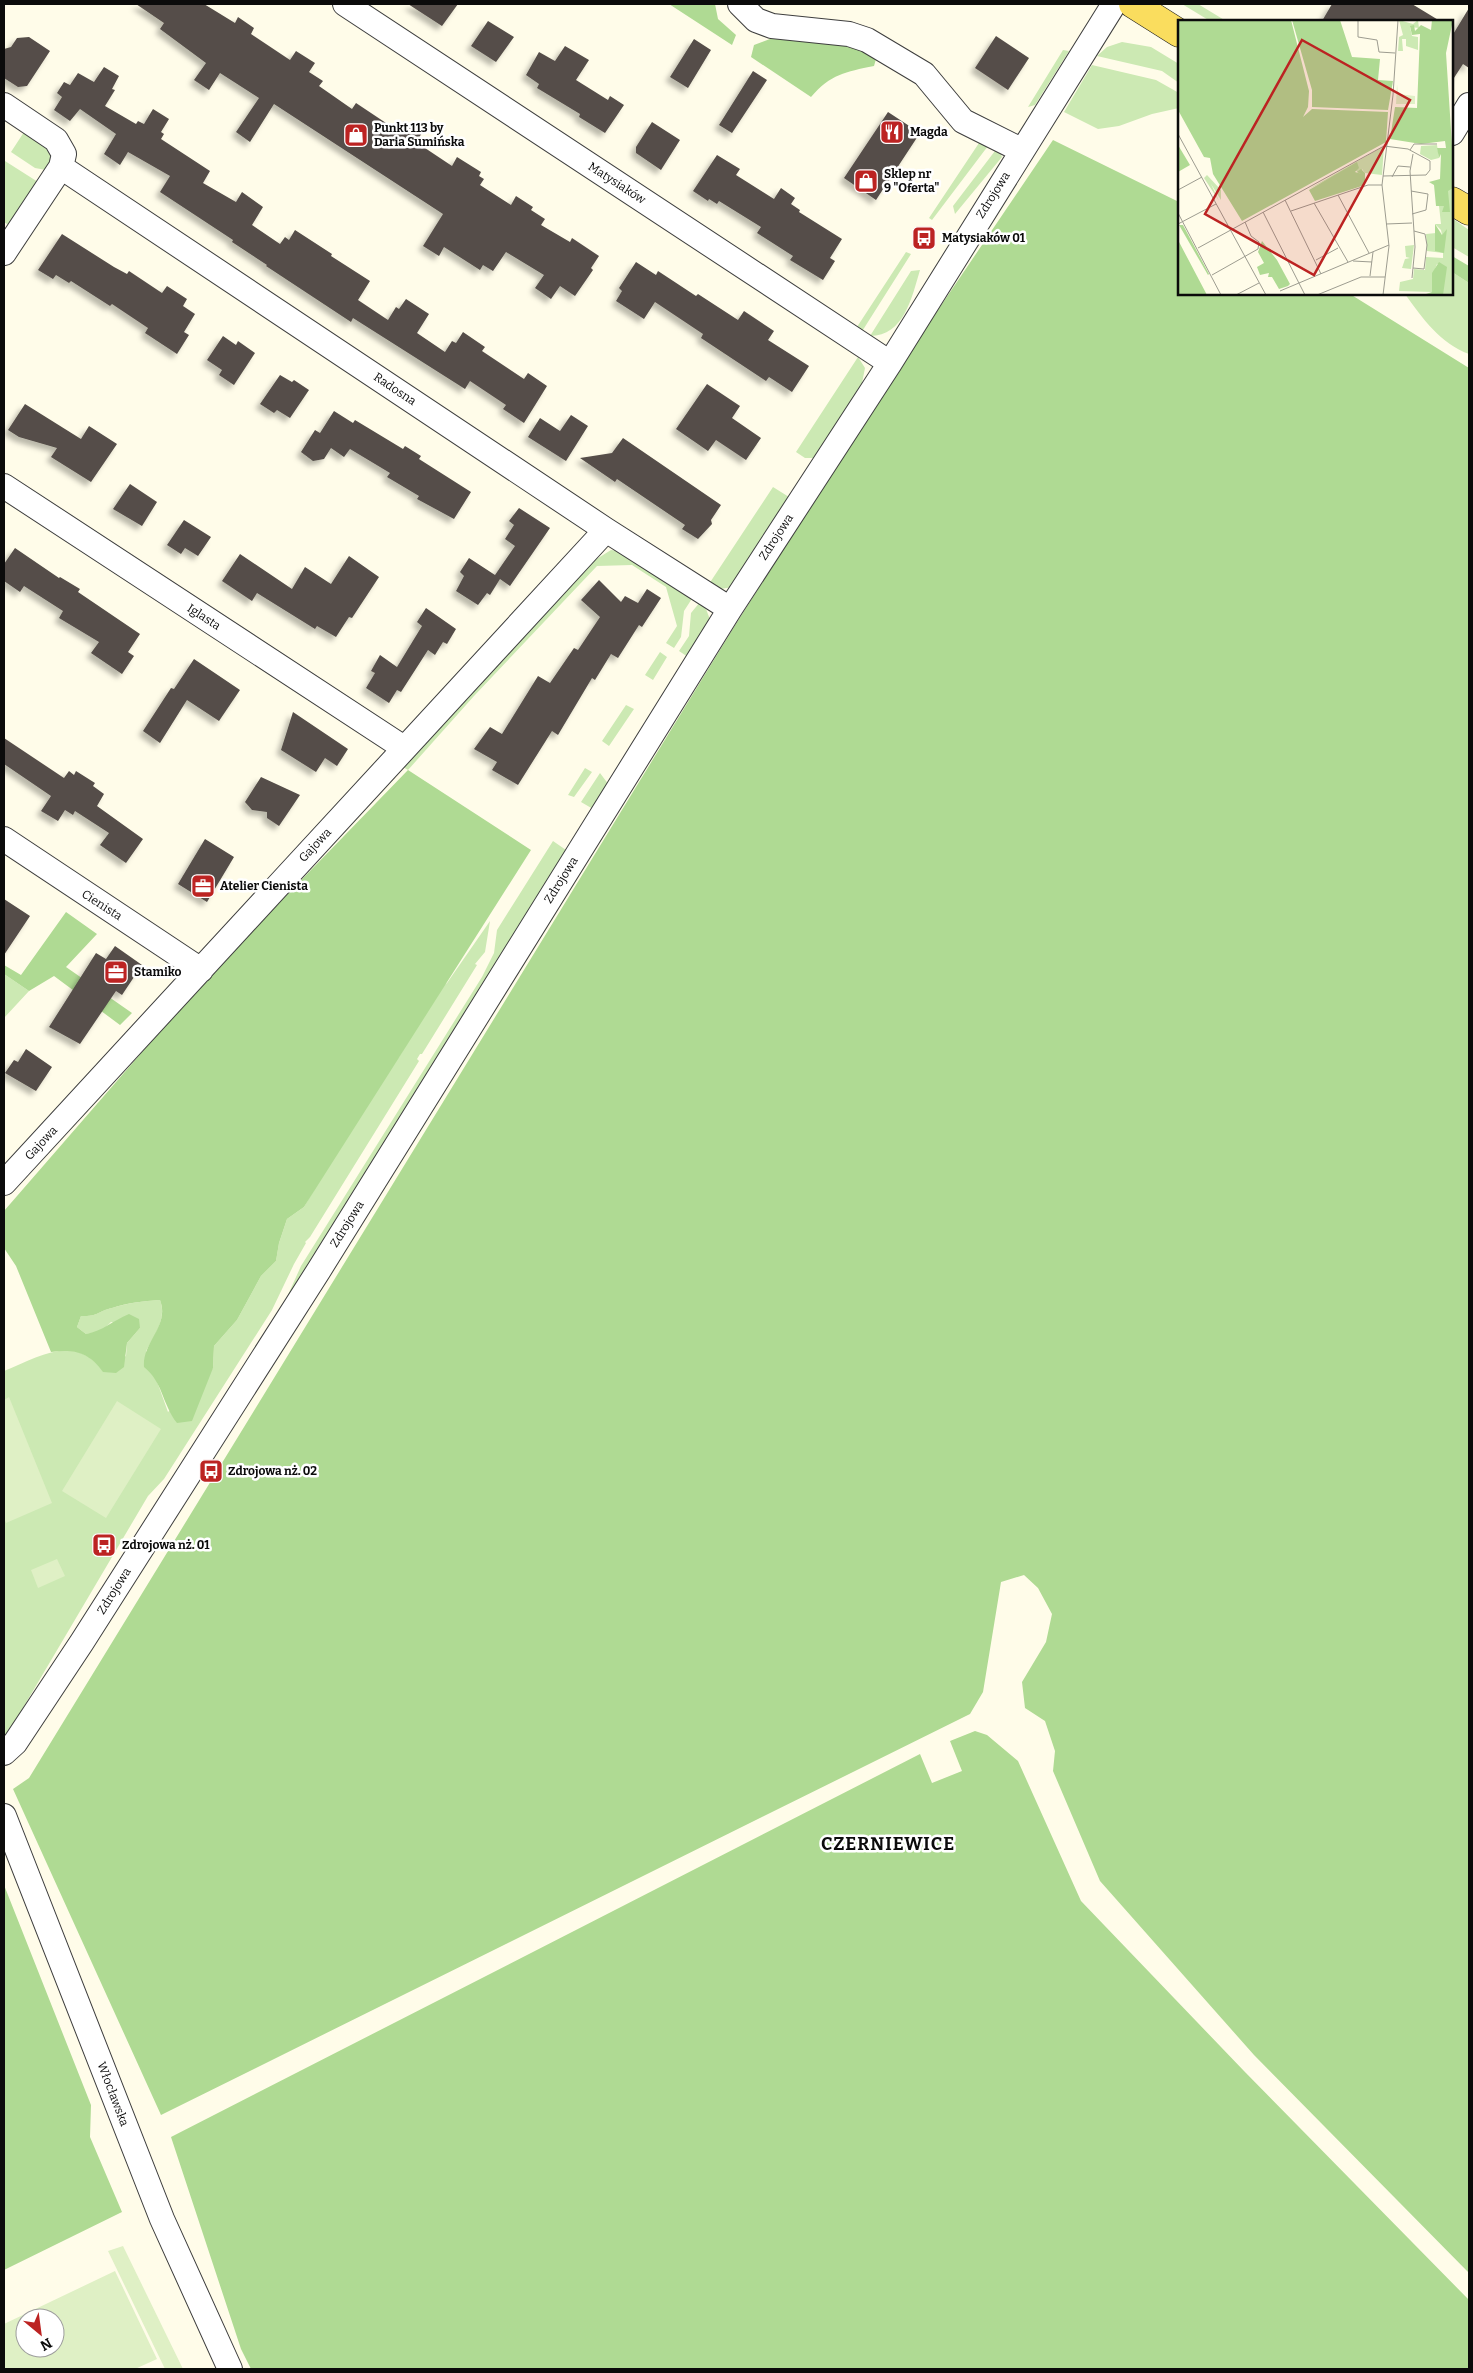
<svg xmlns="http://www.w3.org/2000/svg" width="1473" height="2373" viewBox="0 0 1473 2373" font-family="Bitter,serif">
  <defs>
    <filter id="shadow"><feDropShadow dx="-4.5" dy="4.5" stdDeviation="2.5" flood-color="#0004"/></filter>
  </defs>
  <rect width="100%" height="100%" fill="#fffce9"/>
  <path fill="#cce9b3" d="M 1182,4 L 1198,4 L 1226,21 L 1210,21 Z
    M 1122,42 L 1151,47 L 1179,64 L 1179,83 L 1162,71 L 1097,56 L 1107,47 Z
    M 1063,50 L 1069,51 L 1035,105 L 1028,107 Z
    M 1092,65 L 1156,80 L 1179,93 L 1179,108 L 1152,114 L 1119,126 L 1098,129 L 1064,112 Z
    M 26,129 L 46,143 L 54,156 L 46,170 L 35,168 L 11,152 Z
    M 983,137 L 991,142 L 932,220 L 929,218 Z
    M 998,147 L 1002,157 L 955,214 L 953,206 Z
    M 5,161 L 38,182 L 10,226 L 4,222 Z
    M 1452,218 L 1469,230 L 1469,257 L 1452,247 Z
    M 906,252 L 911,254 L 861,333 L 857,327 Z
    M 920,270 C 912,297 904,336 870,336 L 911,271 Z
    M 1452,272 L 1469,283 L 1469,354 C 1441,344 1422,318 1405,294 L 1452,294 Z
    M 858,357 L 865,368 L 862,383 L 815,458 L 805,458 L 796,452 Z
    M 773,487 L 789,497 L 733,587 L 720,589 L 709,584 Z
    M 611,550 L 618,551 L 693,597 L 684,611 L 681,637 L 674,648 L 666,643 L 677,626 L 666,587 L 632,565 L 597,566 L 474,696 L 408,770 L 403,767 L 595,560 Z
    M 700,602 L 706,609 L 711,622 L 688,657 L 679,651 L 689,636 L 691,613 Z
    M 660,652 L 667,657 L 653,680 L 645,675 Z
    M 626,705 L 634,709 L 609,746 L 602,741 Z
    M 585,768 L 592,772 L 574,797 L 568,795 Z
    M 600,773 L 609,785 L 593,809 L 581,802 Z
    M 553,841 L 566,850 L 283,1306 L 301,1266 L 482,977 L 494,953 L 497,930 Z
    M 490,921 L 485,952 L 475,964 L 477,965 L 422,1054 L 420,1054 L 417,1059 L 419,1061 L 310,1237 L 305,1242 L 306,1243 L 294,1264 L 272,1310 L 164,1479 L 148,1496 L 4,1740 L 4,1371 C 39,1357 75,1333 103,1371 L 126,1356 L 127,1343 L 140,1328 L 111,1322 L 101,1332 L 86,1334 L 77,1327 L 81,1316 C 98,1317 98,1311 112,1308 C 128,1303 143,1301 160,1300 C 167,1318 155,1335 146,1351 L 168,1412 L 213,1368 L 214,1346 L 237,1320 L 261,1276 L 276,1261 L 279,1243 L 287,1219 L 304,1207 L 388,1065 L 399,1057 L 439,989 L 447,983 Z
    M 4,974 L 29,991 L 4,1018 Z"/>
  <path fill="#afda93" d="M 669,4 L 715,4 L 718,19 L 736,35 L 732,45 Z
    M 770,39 L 836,40 L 864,47 L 876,59 L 874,66 C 845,72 831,74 811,97 L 751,57 L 754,45 Z
    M 1053,140 L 1179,202 L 1179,294 L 1350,294 L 1469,368 L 1469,2273 L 1254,2055 L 1100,1881 L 1053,1771 L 1055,1751 L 1045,1721 L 1025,1708 L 1022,1682 L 1046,1642 L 1052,1614 L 1038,1588 L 1024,1575 L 1001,1582 L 983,1692 L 970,1714 L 161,2115 L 13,1789 L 29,1778 L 734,627 L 896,372 Z
    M 1452,256 L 1469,266 L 1469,283 L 1452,272 Z
    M 408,770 L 531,850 L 304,1207 L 287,1219 L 279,1243 L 276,1261 L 261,1276 L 237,1320 L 214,1346 L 213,1368 L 192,1421 L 177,1423 C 162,1404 163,1382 144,1367 C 142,1342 170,1326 160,1300 C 143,1301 127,1303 112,1308 C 98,1311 98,1317 81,1316 L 77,1327 L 86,1334 C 103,1331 112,1321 129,1314 L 139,1319 L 140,1328 L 127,1343 L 124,1367 L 116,1373 L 103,1372 C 89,1352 74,1349 51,1352 L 16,1266 L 4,1248 L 4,1211 L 209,975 Z
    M 66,912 L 97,934 L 66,967 L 132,1013 L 120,1025 L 54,976 L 29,991 L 4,974 L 4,965 L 21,975 Z
    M 975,1731 L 987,1735 L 1018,1761 L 1081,1901 L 1244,2071 L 1469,2300 L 1469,2369 L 251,2369 L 241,2349 L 171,2137 L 920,1754 L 932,1783 L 962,1771 L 950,1741 Z
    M 4,1885 L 91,2105 L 90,2137 L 122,2212 L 4,2270 Z"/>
  <path fill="#dff0c5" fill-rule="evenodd" d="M 9,1397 L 52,1503 L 6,1523 L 4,1518 L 4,1400 Z
    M 117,1401 L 161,1429 L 106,1518 L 62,1491 Z
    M 57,1559 L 65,1576 L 38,1588 L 31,1570 Z
    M 123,2246 L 183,2369 L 165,2369 L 108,2251 Z
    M 115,2271 L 157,2359 L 135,2369 L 4,2369 L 4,2324 ZM 25,2318 L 55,2318 L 55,2348 L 25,2348 Z"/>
  <path fill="#544d48" filter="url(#shadow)" d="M 136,4 L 204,4 L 235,23 L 238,17 L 254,28 L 251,34 L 290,60 L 296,51 L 315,63 L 309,72 L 323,81 L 319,86 L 352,109 L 356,103 L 398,131 L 404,121 L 422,133 L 416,142 L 452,166 L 457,157 L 481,172 L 479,176 L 484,179 L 480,185 L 511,205 L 516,196 L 533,207 L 531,210 L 545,219 L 541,225 L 570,242 L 572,238 L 599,256 L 591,268 L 593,270 L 575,296 L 560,286 L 551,299 L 535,288 L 544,275 L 506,252 L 493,271 L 483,265 L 480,270 L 444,247 L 439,256 L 423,246 L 443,214 L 274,104 L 250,142 L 236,132 L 259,98 L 220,73 L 209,90 L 194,80 L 206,63 L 160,29 L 164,23 Z
    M 408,4 L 458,4 L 442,26 Z
    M 1332,4 L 1412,4 L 1440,21 L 1322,21 Z
    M 1469,8 L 1469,68 L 1463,64 L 1452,81 L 1452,36 Z
    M 488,21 L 514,37 L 496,62 L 471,46 Z
    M 996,36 L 1029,58 L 1008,90 L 975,68 Z
    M 29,37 L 50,51 L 27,86 L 18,87 L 4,78 L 4,49 L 11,47 L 17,38 Z
    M 694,39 L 711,50 L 688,88 L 670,77 Z
    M 565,46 L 589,60 L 576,80 L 608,100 L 610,96 L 624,105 L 605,133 L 579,117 L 580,114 L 537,88 L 539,84 L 526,75 L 539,52 L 555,61 Z
    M 104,67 L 119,76 L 112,89 L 115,90 L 105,106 L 136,124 L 138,121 L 144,124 L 153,109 L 169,119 L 161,132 L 164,134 L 161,139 L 210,171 L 203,183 L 236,202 L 242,192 L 263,207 L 252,225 L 280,244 L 285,237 L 289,240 L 295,230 L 332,254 L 331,256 L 370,281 L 358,300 L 388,320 L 396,307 L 399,309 L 406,299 L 429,314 L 417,333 L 445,352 L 452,341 L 456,343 L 463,332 L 485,347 L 482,351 L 524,379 L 528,373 L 547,386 L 524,423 L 503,409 L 506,405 L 470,381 L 465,389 L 353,318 L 351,322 L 266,266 L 267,265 L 232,242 L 233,240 L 160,192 L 170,176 L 128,152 L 120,165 L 104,154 L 116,134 L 80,109 L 70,121 L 54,110 L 62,97 L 57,93 L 64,82 L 70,85 L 78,73 L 94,82 Z
    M 753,71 L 767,80 L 732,133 L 719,125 Z
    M 888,112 L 920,133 L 876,200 L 844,178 Z
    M 652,122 L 680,140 L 661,170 L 636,153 L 636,147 Z
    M 717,155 L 740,169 L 736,175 L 774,199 L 781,188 L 795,198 L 791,204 L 800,210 L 799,212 L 842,239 L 830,258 L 835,261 L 823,280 L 790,260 L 793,256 L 757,233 L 761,227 L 719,201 L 717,204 L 709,199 L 708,201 L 693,191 Z
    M 62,234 L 114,267 L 127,274 L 129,271 L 162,293 L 167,286 L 187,299 L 183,306 L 195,314 L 184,332 L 189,335 L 177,354 L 145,333 L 148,328 L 112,304 L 110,306 L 71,281 L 69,283 L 56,275 L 53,279 L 38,270 Z
    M 636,262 L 656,275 L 658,271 L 696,296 L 698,294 L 738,320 L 744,311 L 774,331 L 768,340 L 809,366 L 792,392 L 769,377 L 766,381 L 701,338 L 703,334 L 655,302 L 644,319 L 616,301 L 622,291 L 619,288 Z
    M 223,336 L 236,345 L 238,341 L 255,353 L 234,385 L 219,375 L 222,370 L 207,360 Z
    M 280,375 L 292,382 L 294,380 L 309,390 L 290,418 L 277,410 L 274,413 L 260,404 Z
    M 707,384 L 740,406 L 732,418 L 761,438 L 746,460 L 716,440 L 708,451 L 676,429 Z
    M 25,404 L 81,439 L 89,426 L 117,444 L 91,482 L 51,457 L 57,448 L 19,437 L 8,430 Z
    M 334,411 L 353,423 L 355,420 L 403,449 L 405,446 L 421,456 L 419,459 L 471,492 L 454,519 L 417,499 L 419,496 L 387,477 L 390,473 L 350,449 L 344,457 L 331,448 L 324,459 L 313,461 L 301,452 L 315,430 L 320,433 Z
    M 571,415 L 588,426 L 566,461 L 528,437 L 540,418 L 560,431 Z
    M 623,438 L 721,505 L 711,520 L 712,524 L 698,539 L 682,529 L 685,525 L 617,479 L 615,482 L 580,458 L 612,453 Z
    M 130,484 L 157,502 L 142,526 L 113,509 Z
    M 519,508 L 550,528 L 510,586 L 500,579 L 490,595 L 487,593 L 478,605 L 456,591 L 464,576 L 460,572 L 469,558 L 495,575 L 515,546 L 505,539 L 514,525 L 509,521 Z
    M 184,520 L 211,537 L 198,556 L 185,548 L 181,554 L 167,545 Z
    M 15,548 L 59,578 L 60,577 L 80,589 L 78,592 L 140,634 L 128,652 L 134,656 L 122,674 L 91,653 L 99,642 L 59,618 L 63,611 L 24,586 L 20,592 L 4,581 L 4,564 Z
    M 240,554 L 292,589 L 305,567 L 331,584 L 349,556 L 379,577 L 352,618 L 349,617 L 336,637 L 317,626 L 315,629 L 257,593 L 252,601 L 222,581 Z
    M 599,580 L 621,602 L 625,596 L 638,603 L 647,589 L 661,598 L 642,627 L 639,625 L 618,658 L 611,654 L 595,680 L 592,678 L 558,735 L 552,731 L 518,785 L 492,770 L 497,762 L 474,749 L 490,727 L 502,734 L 538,676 L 550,683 L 574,648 L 578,650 L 600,617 L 581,600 Z
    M 426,608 L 456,629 L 447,644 L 443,642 L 435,655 L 428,650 L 401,692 L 397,690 L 389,703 L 366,688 L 375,673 L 371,671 L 380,655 L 397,667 L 422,626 L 417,622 Z
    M 194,659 L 240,690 L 219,721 L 187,700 L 160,743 L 143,731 L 171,688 L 174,689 Z
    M 293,712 L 348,749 L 337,766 L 325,758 L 316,772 L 281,750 Z
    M 4,738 L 64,778 L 69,771 L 74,775 L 76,771 L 95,783 L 93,786 L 104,794 L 97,806 L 143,839 L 126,863 L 100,845 L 109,833 L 75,811 L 73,815 L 65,810 L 58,821 L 41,811 L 51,796 L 4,764 Z
    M 261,777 L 300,795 L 279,826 L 267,818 L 267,812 L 252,810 L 245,802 Z
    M 205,839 L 234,857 L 207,902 L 178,884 Z
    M 4,899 L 30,916 L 4,955 Z
    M 115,946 L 142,965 L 122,995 L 116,991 L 80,1044 L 49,1027 L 96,953 L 106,959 Z
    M 26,1049 L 52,1067 L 36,1091 L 5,1073 L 14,1060 L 18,1062 Z"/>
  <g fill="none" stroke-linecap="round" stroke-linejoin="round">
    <g stroke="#3e3e3e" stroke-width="26">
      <path id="street" d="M 345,4 L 890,363
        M 740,4 L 756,20 L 772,26 L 849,34 L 867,40 L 924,74 L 963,121 L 1021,150
        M 4,105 L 56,140 L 64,154 L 61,167 L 4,253
        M 1452,133 L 1469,105
        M 61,167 L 606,530 L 730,609
        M 4,486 L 404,748
        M 4,839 L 201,970
        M 4,1183 L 606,530
        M 4,1753 L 15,1743 L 82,1642 L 319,1270 L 730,609 L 890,363 L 1114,4
        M 4,1816 L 162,2219 L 230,2369"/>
    </g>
    <g stroke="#1c1c1c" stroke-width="29">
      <path id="primary" d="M 1133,4 L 1179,33
        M 1452,201 L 1469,211"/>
    </g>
    <use href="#street" stroke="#fff" stroke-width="24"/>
    <use href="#primary" stroke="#fadd5e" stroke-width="28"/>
  </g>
  <defs>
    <g id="restaurant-square" transform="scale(1.25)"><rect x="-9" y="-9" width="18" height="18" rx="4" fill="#bc2322" stroke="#fff"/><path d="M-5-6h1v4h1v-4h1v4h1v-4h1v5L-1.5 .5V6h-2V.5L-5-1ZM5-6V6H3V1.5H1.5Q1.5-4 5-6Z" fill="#fff"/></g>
    <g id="shop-square" transform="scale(1.25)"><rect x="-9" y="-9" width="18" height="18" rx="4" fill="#bc2322" stroke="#fff"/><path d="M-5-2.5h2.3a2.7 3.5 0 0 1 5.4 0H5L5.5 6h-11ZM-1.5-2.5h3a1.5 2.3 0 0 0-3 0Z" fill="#fff"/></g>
    <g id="bus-square" transform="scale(1.25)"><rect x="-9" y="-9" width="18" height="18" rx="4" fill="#bc2322" stroke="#fff"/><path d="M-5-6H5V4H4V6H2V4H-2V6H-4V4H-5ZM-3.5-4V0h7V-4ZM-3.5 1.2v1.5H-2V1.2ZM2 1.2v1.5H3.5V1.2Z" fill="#fff"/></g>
    <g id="office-square" transform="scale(1.25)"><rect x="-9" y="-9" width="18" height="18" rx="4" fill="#bc2322" stroke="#fff"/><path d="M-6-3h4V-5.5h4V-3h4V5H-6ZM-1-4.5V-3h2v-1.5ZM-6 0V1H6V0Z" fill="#fff"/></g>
  </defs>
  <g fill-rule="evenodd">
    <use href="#restaurant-square" x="892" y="132"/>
    <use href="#shop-square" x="356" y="135"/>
    <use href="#shop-square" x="866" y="181"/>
    <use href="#bus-square" x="924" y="238"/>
    <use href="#office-square" x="203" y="886"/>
    <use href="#office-square" x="116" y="972"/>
    <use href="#bus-square" x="211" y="1471"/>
    <use href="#bus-square" x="104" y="1545"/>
  </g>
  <g text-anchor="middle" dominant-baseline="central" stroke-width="5" stroke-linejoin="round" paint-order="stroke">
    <g font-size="12" font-weight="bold" fill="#0b0b0b" stroke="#fff" text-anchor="start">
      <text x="374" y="128">Punkt 113 by<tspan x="374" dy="14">Daria Sumińska</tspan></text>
      <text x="910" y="132">Magda</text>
      <text x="884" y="174">Sklep nr<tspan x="884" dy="14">9 "Oferta"</tspan></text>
      <text x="942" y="238">Matysiaków 01</text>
      <text x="220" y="886">Atelier Cienista</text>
      <text x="134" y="972">Stamiko</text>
      <text x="228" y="1471">Zdrojowa nż. 02</text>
      <text x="122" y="1545">Zdrojowa nż. 01</text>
    </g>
    <g font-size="12" fill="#0b0b0b" stroke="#fff">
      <text transform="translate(617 183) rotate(33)">Matysiaków</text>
      <text transform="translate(993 195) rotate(-58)">Zdrojowa</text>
      <text transform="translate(395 389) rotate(34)">Radosna</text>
      <text transform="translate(776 537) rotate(-57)">Zdrojowa</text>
      <text transform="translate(204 617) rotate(33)">Iglasta</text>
      <text transform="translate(315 845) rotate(-47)">Gajowa</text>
      <text transform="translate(561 880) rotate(-58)">Zdrojowa</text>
      <text transform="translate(102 905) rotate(33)">Cienista</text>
      <text transform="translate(41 1143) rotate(-47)">Gajowa</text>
      <text transform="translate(347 1224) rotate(-58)">Zdrojowa</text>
      <text transform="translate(114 1591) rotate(-58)">Zdrojowa</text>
      <text transform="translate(113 2094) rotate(69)">Włocławska</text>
    </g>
    <g font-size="18" font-weight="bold" letter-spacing="1" fill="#0b0b0b" stroke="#fff">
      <text x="888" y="1844">CZERNIEWICE</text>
    </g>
  </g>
  <g transform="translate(1178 20)">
    <rect width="275" height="275" fill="#fffce9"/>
    <path d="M 221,0 L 235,4 L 240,0 L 241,8 L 232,7 L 234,16 L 240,17 L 240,30 L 228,26 L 228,19 L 224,19 L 225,31 L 220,31 L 221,17 L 225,15 ZM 259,125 L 261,138 L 253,140 L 242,134 L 243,126 ZM 206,126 L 204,155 L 187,153 L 184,149 L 184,154 L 181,154 L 175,147 L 129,170 ZM 29,155 L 43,170 L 43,180 L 33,164 L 41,181 L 26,158 ZM 275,164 L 275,275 L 260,275 L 263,244 L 259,244 L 255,254 L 254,272 L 221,271 L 222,262 L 235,259 L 236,249 L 247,250 L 248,237 L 265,238 L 265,233 L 249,231 L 248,214 L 258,213 L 259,226 L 266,224 L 263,210 L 257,204 L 263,204 L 261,186 L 263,186 L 264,166 ZM 236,225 L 233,249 L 224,248 L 227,239 L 232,238 L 228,237 L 227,226 Z" fill="#cce9b3"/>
    <path d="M 113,0 L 131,71 L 130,87 L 125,97 L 134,89 L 210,92 L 208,122 L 64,201 L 35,154 L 32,138 L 26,137 L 0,90 L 0,1 ZM 114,0 L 162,0 L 174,37 L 202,39 L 200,60 L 215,61 L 210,90 L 134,87 L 134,70 ZM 254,0 L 275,0 L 268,33 L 275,141 L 275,168 L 270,171 L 272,192 L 264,192 L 266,186 L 258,186 L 256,165 L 251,162 L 262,159 L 263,134 L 261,138 L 259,128 L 268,128 L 267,121 L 243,124 L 212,119 L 217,87 L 239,88 L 242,14 L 234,15 L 232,6 L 236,5 L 237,11 L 243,5 L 253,10 ZM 0,125 L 12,145 L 0,152 ZM 179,142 L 181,148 L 177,152 L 184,154 L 179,152 L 183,149 L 187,153 L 187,165 L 137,181 L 131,170 ZM 257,204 L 264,215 L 269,209 L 266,233 L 257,231 ZM 1,205 L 5,205 L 31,254 L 30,255 ZM 0,220 L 29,275 L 0,275 ZM 84,221 L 99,240 L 112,264 L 110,266 L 101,269 L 94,257 L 90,257 L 91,253 L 82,255 L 79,247 L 86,243 L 80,232 ZM 261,242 L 269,247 L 265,275 L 248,274 L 254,272 L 254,253 Z" fill="#afda93"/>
    <path d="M 219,64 L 220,74 L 237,76 L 237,84 L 218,84 Z" fill="#dff0c5"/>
    <path fill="none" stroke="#9d9c90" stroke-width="1" d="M 180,0 L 180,17 L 199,20 L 201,32 L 217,33M 0,114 L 88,275M 232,130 L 236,124 L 259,124M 214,157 L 220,146 L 232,147M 0,170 L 24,157M 233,171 L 250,174 L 248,190 L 234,194M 160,175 L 191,233M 107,180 L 143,254M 136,183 L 170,242M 113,191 L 190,165 L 204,165M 85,192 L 127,275M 0,193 L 43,275M 0,204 L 38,184M 208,204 L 234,203M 20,228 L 206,126 L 230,129 L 252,141 L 252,150 L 248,155 L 205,156M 138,240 L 160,228M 175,241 L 194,242M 235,248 L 246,249 L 249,225 L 247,214 L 236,211M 34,255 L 80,229 L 81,222 L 73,216 L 67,202M 192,256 L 195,232M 234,258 L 237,227 L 232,151 L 235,134M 102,271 L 211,225M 58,275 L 81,263M 139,275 L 183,257 L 207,257M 205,275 L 211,226 L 204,165 L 215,75 L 220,0"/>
    <path fill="#bc2322" fill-opacity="0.15" stroke="#bc2322" stroke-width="2.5" d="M 124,20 L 232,80 L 136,255 L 27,194 Z"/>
    <rect width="275" height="275" fill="none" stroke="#0b0b0b" stroke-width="2.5"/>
  </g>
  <rect width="1473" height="2373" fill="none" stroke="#0b0b0b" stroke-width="10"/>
  <g transform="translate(40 2333) rotate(151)"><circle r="24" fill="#ffffff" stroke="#9d9d9d"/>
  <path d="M0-4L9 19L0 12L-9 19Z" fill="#bc2322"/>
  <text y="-8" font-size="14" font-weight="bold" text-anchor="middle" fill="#0b0b0b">N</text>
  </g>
</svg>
